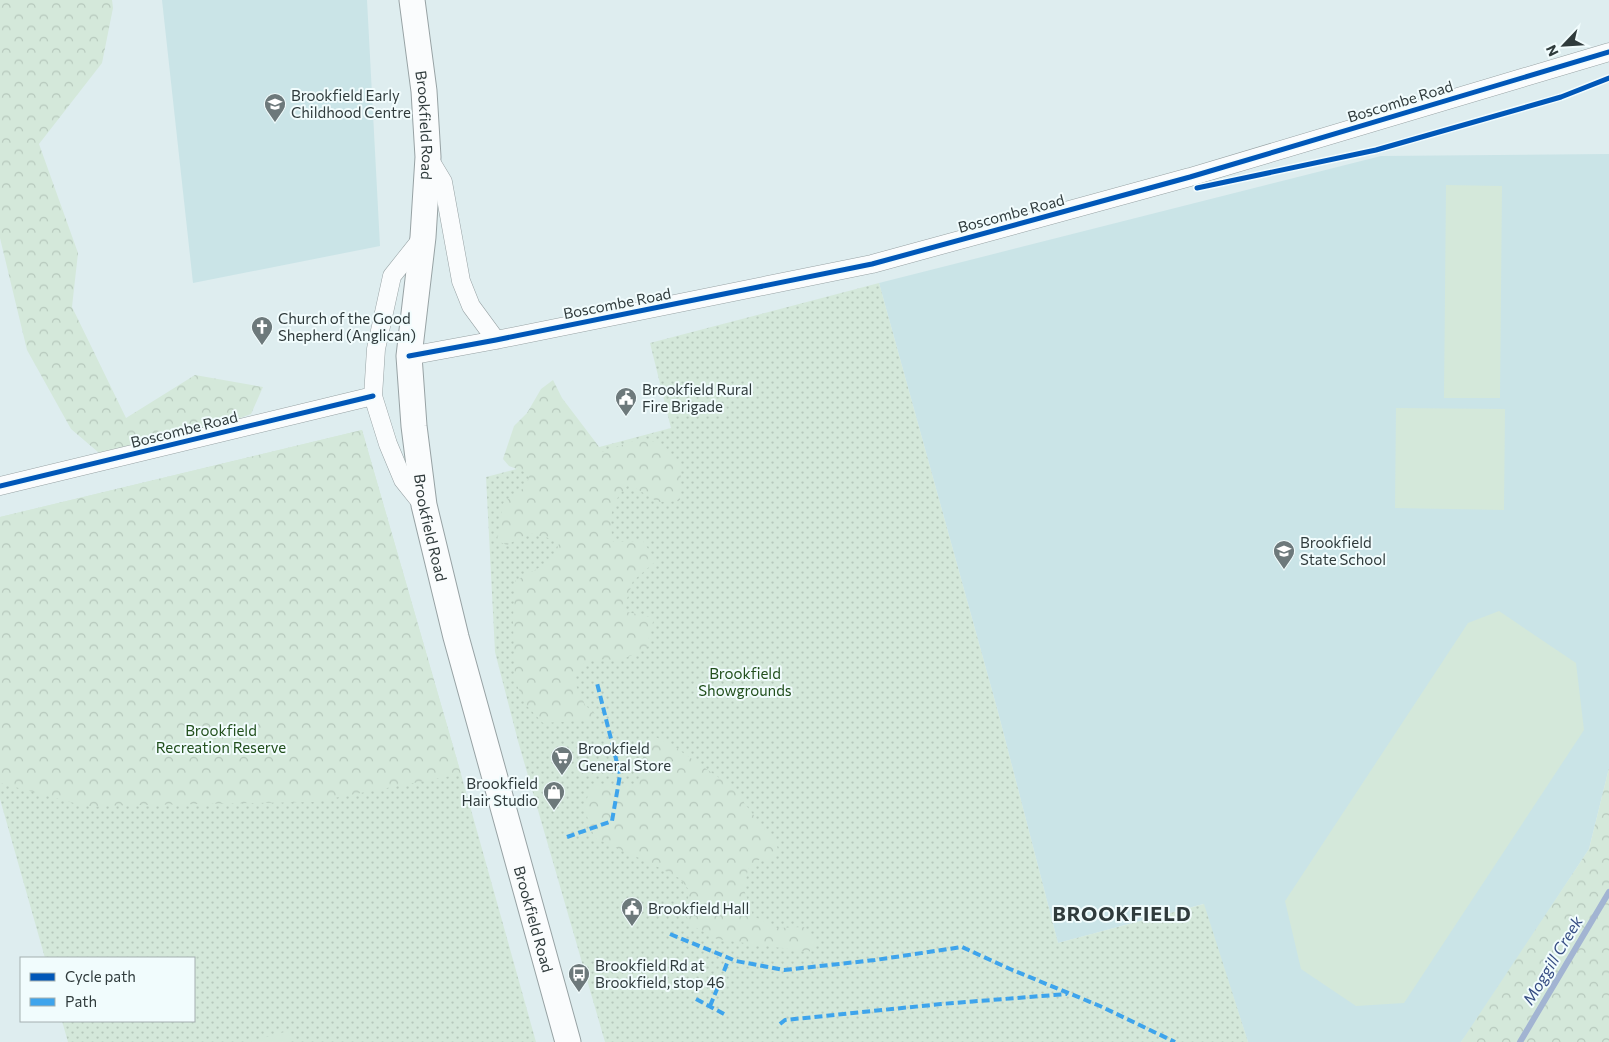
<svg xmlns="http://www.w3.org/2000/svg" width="1609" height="1042" viewBox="0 0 1609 1042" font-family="Commissioner,sans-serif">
  <defs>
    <pattern id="grass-dots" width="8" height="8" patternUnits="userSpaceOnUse" patternTransform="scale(1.25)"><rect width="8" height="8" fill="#d4e8da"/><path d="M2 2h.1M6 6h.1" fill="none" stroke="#b6c8bc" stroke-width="1.8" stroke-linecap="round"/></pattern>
    <pattern id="forest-crowns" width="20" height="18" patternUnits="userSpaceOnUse" patternTransform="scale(1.25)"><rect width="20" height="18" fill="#d4e8da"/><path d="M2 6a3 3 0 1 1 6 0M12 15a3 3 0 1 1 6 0" fill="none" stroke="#b6c8bc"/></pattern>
  </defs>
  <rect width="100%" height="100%" fill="#deedef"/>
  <path fill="#cae4e7" d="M 162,0 L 367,0 L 380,246 L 193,283 Z
    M 1609,154 L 1609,768 L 1589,849 L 1475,1023 L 1461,1042 L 1248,1042 L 1203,904 L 1058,943 L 998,712 L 879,283 L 1381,156 Z"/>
  <path fill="url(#grass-dots)" d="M 879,283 L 998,712 L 1058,943 L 1204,904 L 1248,1042 L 605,1042 L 518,741 L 495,652 L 486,477 L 671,428 L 650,343 Z
    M 362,430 L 461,774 L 536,1042 L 68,1042 L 62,1021 L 194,1021 L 194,958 L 45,958 L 0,799 L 0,517 Z"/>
  <path fill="url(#forest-crowns)" d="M 0,0 L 112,0 L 113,8 L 102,63 L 39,144 L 78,253 L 72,307 L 126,418 L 195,375 L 263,387 L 251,414 L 133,458 L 98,452 L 71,429 L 27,350 L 0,238 Z
    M 553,380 L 562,398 L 603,452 L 644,437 L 666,448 L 681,468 L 680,501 L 658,502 L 629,484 C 610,503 609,516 613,542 L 643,541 L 656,561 L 633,581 L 623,611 L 654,618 L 646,649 L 621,660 L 588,659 L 572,677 L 585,705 L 595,714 L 591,720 L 543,723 L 526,705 L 515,681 L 513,620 L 515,581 L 553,560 L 560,541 L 529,533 L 507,545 L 497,541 L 503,503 L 525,487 L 530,474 L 509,466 L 503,459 L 514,426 L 527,413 L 541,389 Z
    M 362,430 L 461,774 L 313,802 L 85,806 L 0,783 L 0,517 Z
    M 650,734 L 676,748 L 731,786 L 776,844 L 779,852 L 768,863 L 760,859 L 748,869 L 744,890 L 753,916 L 777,928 L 804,927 L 815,943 L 809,952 L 717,939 L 689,924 L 685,910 L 690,891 L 679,878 L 650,863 L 595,838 C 587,820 581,805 592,787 L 607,784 L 639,786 L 642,761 Z
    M 1609,768 L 1609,1042 L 1461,1042 L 1589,849 Z"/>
  <path fill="#d4e8da" d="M 1446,185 L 1502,186 L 1500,398 L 1444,398 Z
    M 1396,408 L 1505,409 L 1504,510 L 1395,508 Z
    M 1499,611 L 1576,663 L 1584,730 L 1404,1003 L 1356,1006 L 1301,969 L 1285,901 L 1468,623 Z
    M 288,1031 L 291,1042 L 249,1042 Z"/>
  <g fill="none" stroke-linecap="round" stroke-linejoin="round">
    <path stroke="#a2b4d2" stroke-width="6" d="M 1520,1042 L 1609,892"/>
    <g stroke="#97a2a4" stroke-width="19">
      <path id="street" d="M 428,157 L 443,182 L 461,281 L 471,306 L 496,340
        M 423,237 L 392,276 L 376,349 L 373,396 L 388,444 L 403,480 L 423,505
        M 409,356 L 496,340 L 872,264 L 1190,177 L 1609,52
        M 0,486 L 373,396"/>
    </g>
    <g stroke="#97a2a4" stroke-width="27">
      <g id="secondary">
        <path id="s1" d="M 412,0 L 424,91 L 428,157 L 423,237 L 409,356 L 414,426 L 424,505 L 456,637 L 568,1042"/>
      </g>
    </g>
    <use href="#street" stroke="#fafcfd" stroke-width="18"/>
    <use href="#secondary" stroke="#fafcfd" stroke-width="25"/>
    <path stroke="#3ea4ec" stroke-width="4" stroke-dasharray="8 4" stroke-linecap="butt" d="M 567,837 L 612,821 L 620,775 L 597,683
      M 670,934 L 736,961 L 784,970 L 875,960 L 962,947 L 1010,969 L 1100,1006 L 1175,1042
      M 724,971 L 729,958
      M 696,999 L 724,1014
      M 710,1006 L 720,982
      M 780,1024 L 785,1020 L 941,1004 L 1067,994"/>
    <g stroke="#f1fcfd" stroke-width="8">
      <path id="cycleway" d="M 1197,188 L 1376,150 L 1561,97 L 1609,78
        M 409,356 L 496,340 L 872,264 L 1190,177 L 1609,52
        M 0,486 L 373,396"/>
    </g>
    <use href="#cycleway" stroke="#0057b8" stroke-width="5"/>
  </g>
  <defs>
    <g id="school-pin" transform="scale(1.125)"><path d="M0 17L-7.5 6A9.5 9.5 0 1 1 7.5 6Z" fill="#6d797b" stroke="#f1fcfd"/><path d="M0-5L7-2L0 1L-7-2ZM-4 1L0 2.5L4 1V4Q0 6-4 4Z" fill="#fff"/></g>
    <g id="church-pin" transform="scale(1.125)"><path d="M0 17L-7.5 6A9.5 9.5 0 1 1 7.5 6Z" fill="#6d797b" stroke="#f1fcfd"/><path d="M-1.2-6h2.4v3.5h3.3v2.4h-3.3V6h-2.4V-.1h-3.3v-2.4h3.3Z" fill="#fff"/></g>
    <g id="civic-pin" transform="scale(1.125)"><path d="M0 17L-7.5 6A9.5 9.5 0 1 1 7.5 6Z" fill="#6d797b" stroke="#f1fcfd"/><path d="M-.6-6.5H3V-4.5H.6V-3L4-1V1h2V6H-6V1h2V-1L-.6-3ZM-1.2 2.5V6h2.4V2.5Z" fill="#fff"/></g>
    <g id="supermarket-pin" transform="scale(1.125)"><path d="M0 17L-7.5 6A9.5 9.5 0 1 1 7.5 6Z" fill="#6d797b" stroke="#f1fcfd"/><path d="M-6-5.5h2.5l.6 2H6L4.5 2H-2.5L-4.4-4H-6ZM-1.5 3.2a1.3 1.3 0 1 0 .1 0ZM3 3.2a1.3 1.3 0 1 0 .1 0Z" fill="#fff"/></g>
    <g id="shop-pin" transform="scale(1.125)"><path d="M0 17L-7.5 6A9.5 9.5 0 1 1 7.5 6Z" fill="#6d797b" stroke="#f1fcfd"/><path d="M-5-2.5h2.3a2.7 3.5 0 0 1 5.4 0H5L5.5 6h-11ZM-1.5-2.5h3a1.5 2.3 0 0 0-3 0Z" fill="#fff"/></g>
    <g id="bus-pin" transform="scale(1.125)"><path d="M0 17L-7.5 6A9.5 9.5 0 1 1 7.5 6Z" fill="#6d797b" stroke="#f1fcfd"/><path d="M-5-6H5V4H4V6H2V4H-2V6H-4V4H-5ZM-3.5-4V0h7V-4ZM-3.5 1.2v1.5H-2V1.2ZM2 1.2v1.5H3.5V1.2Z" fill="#fff"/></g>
  </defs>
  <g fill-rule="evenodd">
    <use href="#school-pin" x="275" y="104"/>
    <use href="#church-pin" x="262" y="327"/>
    <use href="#civic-pin" x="626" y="398"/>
    <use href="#school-pin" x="1284" y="551"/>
    <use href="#supermarket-pin" x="562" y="757"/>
    <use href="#shop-pin" x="554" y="792"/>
    <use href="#civic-pin" x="632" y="908"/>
    <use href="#bus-pin" x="579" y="974"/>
  </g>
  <g text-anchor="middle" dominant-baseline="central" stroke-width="4" stroke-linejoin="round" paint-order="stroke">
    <g font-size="15" fill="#303b3c" stroke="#f1fcfd" text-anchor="start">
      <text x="291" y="95">Brookfield Early<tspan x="291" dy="17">Childhood Centre</tspan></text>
      <text x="278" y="318">Church of the Good<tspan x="278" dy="17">Shepherd (Anglican)</tspan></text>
      <text x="642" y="389">Brookfield Rural<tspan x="642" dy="17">Fire Brigade</tspan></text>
      <text x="1300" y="542">Brookfield<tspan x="1300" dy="17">State School</tspan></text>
      <text x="578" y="748">Brookfield<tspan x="578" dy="17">General Store</tspan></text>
      <text x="538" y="783" text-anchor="end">Brookfield<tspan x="538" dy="17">Hair Studio</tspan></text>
      <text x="648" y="908">Brookfield Hall</text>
      <text x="595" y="965">Brookfield Rd at<tspan x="595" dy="17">Brookfield, stop 46</tspan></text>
    </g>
    <g font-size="15" fill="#303b3c" stroke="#f1fcfd">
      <text transform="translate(1400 101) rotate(-17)">Boscombe Road</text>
      <text stroke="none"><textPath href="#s1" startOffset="126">Brookfield Road</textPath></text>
      <text transform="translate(1011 213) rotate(-15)">Boscombe Road</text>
      <text transform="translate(617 303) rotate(-11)">Boscombe Road</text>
      <text transform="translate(184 429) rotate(-14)">Boscombe Road</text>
      <text stroke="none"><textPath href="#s1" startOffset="531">Brookfield Road</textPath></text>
      <text stroke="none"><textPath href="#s1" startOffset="936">Brookfield Road</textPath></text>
    </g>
    <g font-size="15" fill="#214f1c" stroke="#f1fcfd">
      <text x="745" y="673">Brookfield<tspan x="745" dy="17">Showgrounds</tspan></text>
      <text x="221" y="730">Brookfield<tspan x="221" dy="17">Recreation Reserve</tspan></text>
    </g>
    <g font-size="16" font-style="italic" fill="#364d83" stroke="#f1fcfd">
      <text transform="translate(1552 960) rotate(-59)">Moggill Creek</text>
    </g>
    <g font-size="20" font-weight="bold" letter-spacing="1" fill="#303b3c" stroke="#f1fcfd">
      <text x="1122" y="913">BROOKFIELD</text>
    </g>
  </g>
  <rect x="20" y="957" width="175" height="65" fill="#f1fcfd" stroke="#a4afb0"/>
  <rect x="30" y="973" width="25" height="8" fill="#0057b8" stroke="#a4afb0"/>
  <text x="65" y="982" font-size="15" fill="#303b3c">Cycle path</text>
  <rect x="30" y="998" width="25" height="8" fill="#3ea4ec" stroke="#a4afb0"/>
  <text x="65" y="1007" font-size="15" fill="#303b3c">Path</text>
  <g transform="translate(1564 45) rotate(245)" stroke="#f1fcfd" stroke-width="4" paint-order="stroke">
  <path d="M0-4L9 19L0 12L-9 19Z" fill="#303b3c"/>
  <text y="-8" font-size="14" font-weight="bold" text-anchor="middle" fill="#303b3c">N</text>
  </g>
</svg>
